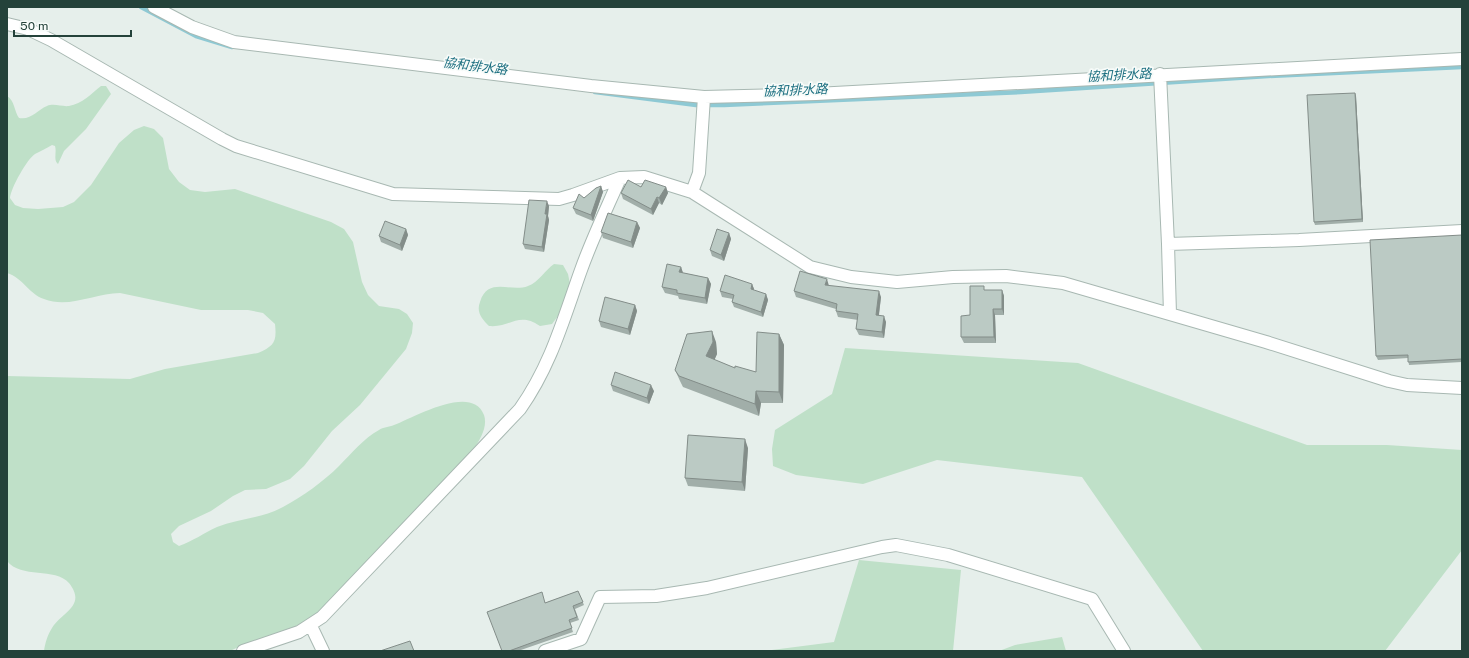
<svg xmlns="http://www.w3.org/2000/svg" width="1469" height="658" viewBox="0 0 1469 658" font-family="'Public Sans','Noto Sans JP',sans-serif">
  <rect width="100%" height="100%" fill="#e6efeb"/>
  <path fill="#bfe0c8" d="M 101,86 L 106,86 L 111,94 L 86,129 L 64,151 L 58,164 C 53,160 57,152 55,146 L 52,145 C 47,148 41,151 35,154 C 27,159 11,188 10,198 L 15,205 L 23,208 L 38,209 L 63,207 L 74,202 L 91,185 L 119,143 L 134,130 L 144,126 L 154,129 L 163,138 L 169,169 L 179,182 L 190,190 L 205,192 L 235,189 L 331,222 L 344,229 L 353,242 L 362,282 L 368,295 L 379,306 L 399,309 L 407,314 L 413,323 L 412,333 L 406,349 L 360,405 L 332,431 L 304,466 L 290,479 L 266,489 L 245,490 L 233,496 L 211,511 L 179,526 L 171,534 L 173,542 L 179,546 C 193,541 204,533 217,527 C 238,519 263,518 283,507 C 303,496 323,482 339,466 C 352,453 363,439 379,430 C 383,427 389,427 394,425 C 413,418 472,383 484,415 C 488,427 480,439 474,449 L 318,613 C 292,633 259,636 230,651 L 44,651 C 45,643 48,634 52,628 C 62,612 87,606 69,583 C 55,567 21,579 7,561 L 7,376 L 130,379 L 165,369 L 258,353 C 274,346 277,342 275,324 L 263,313 L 248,310 L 201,310 L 120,293 C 95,293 69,309 44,299 C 29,294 23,278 7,273 L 7,96 C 15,101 14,111 19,118 C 32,120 37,110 47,106 C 54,103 62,107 69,106 C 82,104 92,93 101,86 Z
    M 554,264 L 563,265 L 568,274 L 570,284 L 558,316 L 552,324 L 540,326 C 518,311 511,328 489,326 C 482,319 476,312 480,302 C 488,276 511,293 528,286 C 539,282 545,270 554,264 Z
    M 845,348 L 1078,363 L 1307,445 L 1387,445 L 1462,450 L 1462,550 L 1385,651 L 1203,651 L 1082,477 L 937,460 L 863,484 L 796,475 L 773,466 L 772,449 L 775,430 L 832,394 Z
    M 859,560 L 961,570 L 953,651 L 764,651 L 834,642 Z
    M 1062,637 L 1066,651 L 999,651 L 1015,645 Z"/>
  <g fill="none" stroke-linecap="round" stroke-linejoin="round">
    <path stroke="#8ec9d4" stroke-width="4.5" d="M 141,7 L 196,36 L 232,47
      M 595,92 L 696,105 L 724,105 L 1021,92 L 1268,76 L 1462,67"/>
    <g stroke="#a8b8b2" stroke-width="14">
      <path id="minor" d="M 154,7 L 192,27 L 234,42 L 591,86 L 704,97 L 816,94 L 1462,59
        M 7,24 L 28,29 L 51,40 L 222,139 L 236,146 L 393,194 L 559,199 L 573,195 L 620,178 L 644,177 L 692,192 L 810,267 L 851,277 L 897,282 L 953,277 L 1006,276 L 1063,283 L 1266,342 L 1389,381 L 1407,385 L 1462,388
        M 1160,74 L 1168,244 L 1170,314
        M 692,192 L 699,173 L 704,97
        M 1168,244 L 1299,240 L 1462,231
        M 311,626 L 323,651
        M 243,651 L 299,632 L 322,617 L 520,409 C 551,365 563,320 581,270 C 592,239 607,208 620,178
        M 545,651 L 581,639 L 600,597 L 656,596 L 707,588 L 882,547 L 896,545 L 948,555 L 1092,599 L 1124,651"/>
    </g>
    <use href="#minor" stroke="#fff" stroke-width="12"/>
  </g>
  <path fill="#a1aea9" d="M 1355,93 L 1356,96 L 1363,222 L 1315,225 L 1314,222 Z
    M 601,186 L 603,192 L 593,221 L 576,214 L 573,208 Z
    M 641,187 L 666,187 L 668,193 L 662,205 L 659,203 L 653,215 L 623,199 L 621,193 Z
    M 549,206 L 548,216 L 549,220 L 544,252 L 525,249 L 523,244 Z
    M 637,222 L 640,228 L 633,248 L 603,238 L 601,232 Z
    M 406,229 L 408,235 L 402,251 L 381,242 L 379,236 Z
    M 729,233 L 731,239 L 724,261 L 712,256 L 710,250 Z
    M 1462,235 L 1462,362 L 1409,365 L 1408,358 L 1378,360 L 1376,356 Z
    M 681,267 L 683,273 L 708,278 L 711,284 L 707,304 L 679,299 L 678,296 L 665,293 L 662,287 Z
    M 752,284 L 754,289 L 754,291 L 766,294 L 768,300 L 763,317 L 734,307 L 732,302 L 733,299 L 722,297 L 720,291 Z
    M 829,286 L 881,297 L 879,315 L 886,322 L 884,338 L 859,335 L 856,329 L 858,320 L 838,317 L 836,311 L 836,309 L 796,297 L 794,291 Z
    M 986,290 L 1002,290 L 1004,296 L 1004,315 L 995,315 L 996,343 L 964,343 L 961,337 L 970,315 Z
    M 635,305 L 637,311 L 630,335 L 601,327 L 599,321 Z
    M 779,334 L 784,345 L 783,403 L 761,403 L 759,416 L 683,387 L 680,381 L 675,370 L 716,342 L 717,354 L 714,360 L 735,368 L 756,372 Z
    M 611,385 L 654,391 L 649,404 L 613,391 Z
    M 748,448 L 745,491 L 688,486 L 685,478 Z
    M 578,591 L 584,605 L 575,609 L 579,620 L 570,623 L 573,632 L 518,651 L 502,651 L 545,603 Z"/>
  <path fill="#838d89" d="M 1355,93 L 1356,96 L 1363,222 L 1362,219 Z
    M 601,186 L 603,192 L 593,221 L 591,215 Z
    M 666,187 L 668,193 L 662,205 L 659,198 Z
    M 657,197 L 659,203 L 653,215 L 651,209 Z
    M 547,201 L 549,206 L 548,216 L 549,220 L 544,252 L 542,247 L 545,214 Z
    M 637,222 L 640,228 L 633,248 L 631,242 Z
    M 406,229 L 408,235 L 402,251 L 400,245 Z
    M 729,233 L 731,239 L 724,261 L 721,255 Z
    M 681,267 L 683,273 L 679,272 Z
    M 708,278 L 711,284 L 707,304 L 705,298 Z
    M 827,279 L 829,286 L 825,285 Z
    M 752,284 L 754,289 L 753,295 L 751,289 Z
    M 1002,290 L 1004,296 L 1004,315 L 1002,309 Z
    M 879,291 L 881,297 L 878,321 L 876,315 Z
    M 766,294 L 768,300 L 763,317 L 761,312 Z
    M 635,305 L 637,311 L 630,335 L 628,329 Z
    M 993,309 L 995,315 L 996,343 L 994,337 Z
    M 884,316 L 886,322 L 884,338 L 882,332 Z
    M 712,331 L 716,342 L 717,354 L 711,368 L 706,356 Z
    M 779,334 L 784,345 L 783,403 L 779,392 Z
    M 651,385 L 654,391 L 649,404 L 647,398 Z
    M 756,391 L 761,403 L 759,416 L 755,404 Z
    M 745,439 L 748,448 L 745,491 L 742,482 Z"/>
  <path fill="#bbcac4" stroke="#838d89" d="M 1355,93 L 1362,219 L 1314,222 L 1307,95 Z
    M 628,180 L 641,187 L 645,180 L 666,187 L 659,198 L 657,197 L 651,209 L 621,193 Z
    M 601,186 L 591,215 L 573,208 L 579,194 L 584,198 L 596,188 Z
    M 529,200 L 547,201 L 545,214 L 547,214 L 542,247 L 523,244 Z
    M 608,213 L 637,222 L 631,242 L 601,232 Z
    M 385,221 L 406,229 L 400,245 L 379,236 Z
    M 717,229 L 729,233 L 721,255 L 710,250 Z
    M 1462,235 L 1462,359 L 1408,362 L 1408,355 L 1376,356 L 1370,240 Z
    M 667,264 L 681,267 L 679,272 L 708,278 L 705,298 L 677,293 L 677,290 L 662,287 Z
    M 800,271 L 827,279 L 825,285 L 879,291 L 876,315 L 884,316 L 882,332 L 856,329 L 858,314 L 836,311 L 837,304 L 794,291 Z
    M 725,275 L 752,284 L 751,289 L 766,294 L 761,312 L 732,302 L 734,295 L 720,291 Z
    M 970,286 L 984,286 L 984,290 L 1002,290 L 1002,309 L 993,309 L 994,337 L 961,337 L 961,316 L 970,315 Z
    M 605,297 L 635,305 L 628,329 L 599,321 Z
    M 712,331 L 713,342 L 706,356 L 735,368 L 735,366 L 756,372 L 757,332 L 779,334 L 779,392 L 756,391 L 755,404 L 679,376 L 675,370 L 687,334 Z
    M 615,372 L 651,385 L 647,398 L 611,385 Z
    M 688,435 L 745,439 L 742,482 L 685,478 Z
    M 578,591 L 583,602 L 573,606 L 577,617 L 569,620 L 572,628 L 509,651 L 502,651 L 487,612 L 542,592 L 545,603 Z
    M 410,641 L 414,651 L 380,651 Z"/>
  <g text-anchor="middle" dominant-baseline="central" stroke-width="3.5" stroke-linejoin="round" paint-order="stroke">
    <g font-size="13" font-style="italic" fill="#1c6f80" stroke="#f7fbf9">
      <text transform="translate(475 66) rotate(7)">協和排水路</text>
      <text transform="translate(1119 75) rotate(-3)">協和排水路</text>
      <text transform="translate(795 90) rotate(-2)">協和排水路</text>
    </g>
  </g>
  <rect width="1469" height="658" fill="none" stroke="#24423a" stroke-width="16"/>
  <path d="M14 30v6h117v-6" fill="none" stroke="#24423a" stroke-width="2"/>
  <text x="20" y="30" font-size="12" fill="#24423a" stroke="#f7fbf9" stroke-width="3" paint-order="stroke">50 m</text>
</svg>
